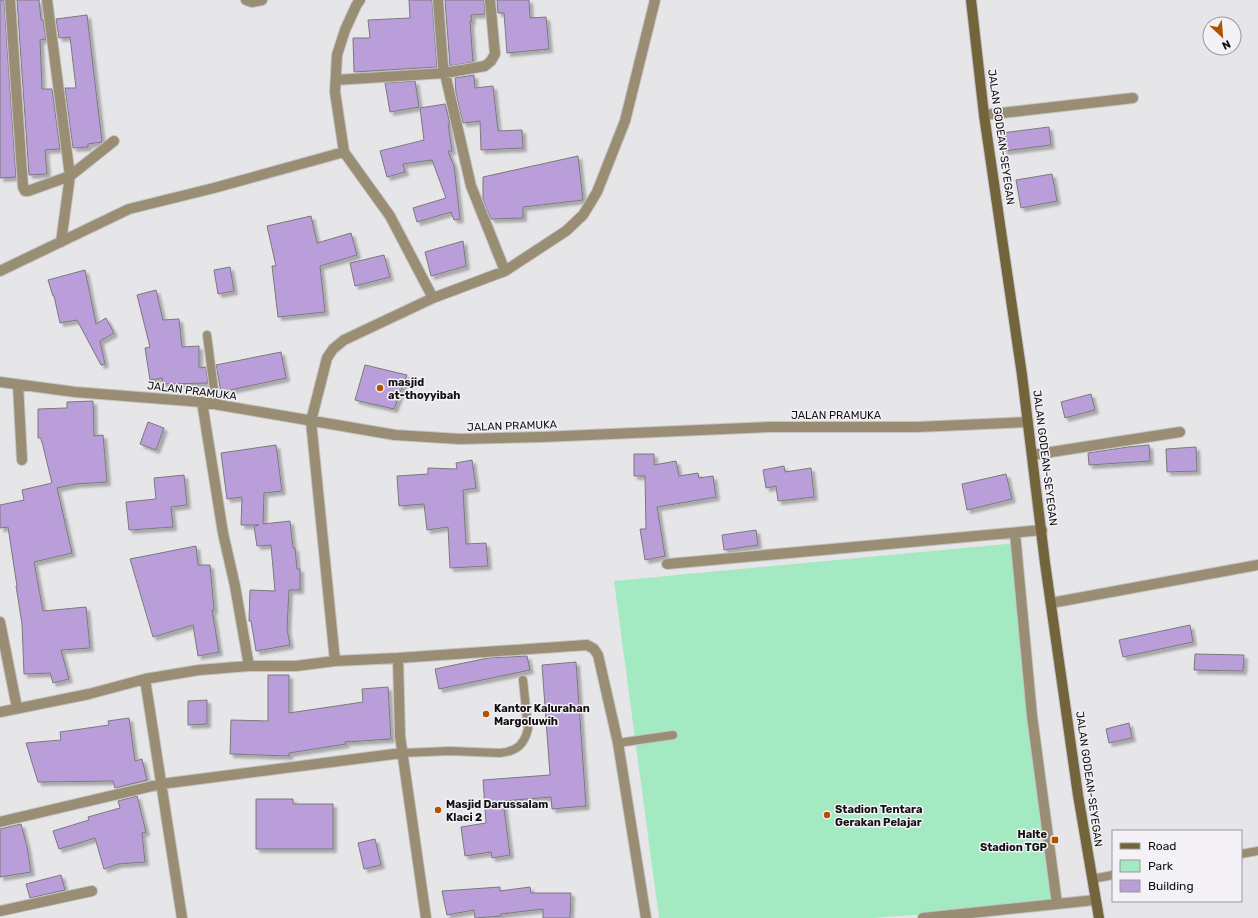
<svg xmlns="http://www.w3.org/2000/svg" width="1258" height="918" viewBox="0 0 1258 918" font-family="Rubik,sans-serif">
  <defs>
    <filter id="shadow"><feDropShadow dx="3.5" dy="3.5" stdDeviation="1" flood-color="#0004"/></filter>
  </defs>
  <rect width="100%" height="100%" fill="#e6e5e8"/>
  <path fill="#a3eac2" d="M 1017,543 L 1057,904 L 1014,908 L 872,918 L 659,918 L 614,581 Z"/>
  <path fill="#ba9eda" stroke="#7b797d" filter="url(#shadow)" d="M 0,0 L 4,0 L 16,177 L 0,178 Z
    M 17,0 L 39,0 L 41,20 L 43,20 L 46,39 L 40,40 L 42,89 L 52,89 L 60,149 L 45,150 L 47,174 L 29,175 Z
    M 409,0 L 432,0 L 437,67 L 354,72 L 353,38 L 370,38 L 368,20 L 410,18 Z
    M 445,0 L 484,0 L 485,14 L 471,15 L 472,21 L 470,21 L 473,62 L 450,66 Z
    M 497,0 L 529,0 L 530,18 L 546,17 L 549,49 L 507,53 L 504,13 L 498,13 Z
    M 87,15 L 102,142 L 88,144 L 88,147 L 73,148 L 65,88 L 76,88 L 70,37 L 59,38 L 56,19 Z
    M 474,75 L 475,88 L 493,86 L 498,131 L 522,130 L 523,148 L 481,150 L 480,121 L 463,123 L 456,94 L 455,78 Z
    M 415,81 L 419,107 L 390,112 L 385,83 Z
    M 445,104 L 450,124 L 448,124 L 452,151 L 448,151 L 454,166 L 460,219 L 454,220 L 451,212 L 417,222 L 413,208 L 446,198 L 432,160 L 403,164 L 405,172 L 387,177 L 380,151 L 424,140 L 420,108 Z
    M 1049,127 L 1051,145 L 1004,151 L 1002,133 Z
    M 578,156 L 583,200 L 523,207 L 523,218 L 491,219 L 483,200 L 483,177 Z
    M 1052,174 L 1057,201 L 1021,208 L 1016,180 Z
    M 311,216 L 317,243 L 351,233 L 357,255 L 320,266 L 325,312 L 278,317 L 272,266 L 276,266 L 267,226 Z
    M 463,241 L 466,266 L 431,276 L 425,252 Z
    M 384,255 L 390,277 L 355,286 L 350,263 Z
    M 230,267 L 234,291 L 218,294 L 214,270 Z
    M 85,270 L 96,324 L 106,318 L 114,333 L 100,341 L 105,364 L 101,365 L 77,320 L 60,323 L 54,296 L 53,296 L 48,280 Z
    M 156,290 L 163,320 L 179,319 L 182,347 L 199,346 L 199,368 L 206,367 L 208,383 L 163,384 L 162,378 L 150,380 L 145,348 L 150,347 L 137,295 Z
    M 281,352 L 286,378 L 221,392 L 216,365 Z
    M 365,365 L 407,375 L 394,409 L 355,400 Z
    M 1091,394 L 1095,410 L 1065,418 L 1061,402 Z
    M 93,401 L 94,436 L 103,435 L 107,482 L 75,484 L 57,488 L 72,553 L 34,562 L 43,611 L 86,607 L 90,648 L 61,650 L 69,679 L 53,683 L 50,673 L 24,674 L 22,624 L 16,586 L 17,586 L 8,527 L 0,528 L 0,505 L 24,500 L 22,490 L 52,483 L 41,438 L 38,438 L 38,409 L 67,408 L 67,402 Z
    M 148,422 L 164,428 L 156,450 L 140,444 Z
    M 276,445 L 282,491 L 264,493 L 263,524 L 290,521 L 293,548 L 295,548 L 297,569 L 300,569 L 300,590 L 289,590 L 287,629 L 290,645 L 256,651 L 251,621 L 249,621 L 250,590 L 275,591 L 271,545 L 257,546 L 254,526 L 259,525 L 241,525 L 242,497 L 227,499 L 221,453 Z
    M 1149,445 L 1150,461 L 1089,465 L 1088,453 L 1128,447 Z
    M 1196,447 L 1197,471 L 1167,472 L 1166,449 Z
    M 634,454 L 654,454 L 654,465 L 676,461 L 679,476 L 698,473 L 699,478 L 713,476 L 716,497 L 657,507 L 665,556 L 645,560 L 640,529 L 646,529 L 645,476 L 634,476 Z
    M 472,460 L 476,488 L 463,490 L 466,544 L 486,543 L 488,566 L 450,568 L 448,527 L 427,530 L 424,504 L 399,506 L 397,476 L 428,474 L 428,468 L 457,469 L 456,463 Z
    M 784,466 L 785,472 L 811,468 L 814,497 L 778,501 L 776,486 L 766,488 L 763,470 Z
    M 1006,474 L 1012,499 L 967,510 L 962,484 Z
    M 184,475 L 187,505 L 171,507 L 173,527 L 129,530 L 126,502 L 156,499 L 154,478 Z
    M 756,530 L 758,545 L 724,550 L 722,535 Z
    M 196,546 L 198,565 L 210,565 L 214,610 L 212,610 L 219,652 L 198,656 L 193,625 L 153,637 L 130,559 Z
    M 1190,625 L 1193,642 L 1123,657 L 1119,640 Z
    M 1195,654 L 1244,655 L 1243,671 L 1194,670 Z
    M 527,656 L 530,670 L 439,689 L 435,669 L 488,658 Z
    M 576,662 L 586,806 L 552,809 L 551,797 L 503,801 L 510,855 L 492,858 L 491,852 L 465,856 L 461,827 L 486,823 L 483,780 L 550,775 L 542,665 Z
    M 268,675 L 289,675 L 289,713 L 363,702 L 362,689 L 388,687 L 391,739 L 345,742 L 346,744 L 289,753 L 289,756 L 230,754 L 231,720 L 268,721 Z
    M 207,700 L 207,724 L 188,725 L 188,701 Z
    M 129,718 L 135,761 L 142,759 L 147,780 L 115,788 L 113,781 L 38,782 L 26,743 L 61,740 L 60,732 L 109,725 L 108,721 Z
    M 1129,723 L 1132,738 L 1109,743 L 1106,729 Z
    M 137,796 L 146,832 L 142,833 L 145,862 L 118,864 L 104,869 L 95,838 L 59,849 L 53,831 L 89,820 L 88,817 L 120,808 L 118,801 Z
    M 256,799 L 293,799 L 293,804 L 333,804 L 333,849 L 256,849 Z
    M 21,824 L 27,847 L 31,872 L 0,877 L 0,829 Z
    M 375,839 L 381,865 L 364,869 L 358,843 Z
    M 61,875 L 65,890 L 30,898 L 26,884 Z
    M 500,887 L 500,891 L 530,887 L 531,893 L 571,893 L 570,918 L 543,918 L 543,909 L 501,914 L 501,916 L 475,918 L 474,910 L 447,915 L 442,891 Z"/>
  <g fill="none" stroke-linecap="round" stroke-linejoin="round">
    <g stroke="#c4c3c6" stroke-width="10">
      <path id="service" d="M 207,335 L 216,405
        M 618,743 L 673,735
        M 402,753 L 450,751 L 500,753 C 517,751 524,745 528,729 L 523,680
        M 1241,854 L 1258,851
        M 1092,879 L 1113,875"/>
    </g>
    <g stroke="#c4c3c6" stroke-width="12">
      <path id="minor" d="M 10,0 L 23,187 L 25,191 L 28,191 L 70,176 L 61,242
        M 47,0 L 70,176 L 114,141
        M 246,0 L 252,2 L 262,0
        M 438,0 L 443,65 L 471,186 L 505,271
        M 336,80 L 445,73 L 485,66 L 491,61 L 495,54 L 490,0
        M 984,115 L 1133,98
        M 0,271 L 129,209 L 214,188 L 344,152
        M 433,298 L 505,271 L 566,231 L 583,215 L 597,192 L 625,121 L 655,0
        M 0,382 L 75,392 L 202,402 L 395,435 L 460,439 L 542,437 L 770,427 L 917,427 L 1028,422
        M 18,385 L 22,460
        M 202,402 L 223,533 L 235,586 L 249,666
        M 1032,455 L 1180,432
        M 1015,533 L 1032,716 L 1057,904
        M 667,564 L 1042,530
        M 1051,603 L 1258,565
        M 0,622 L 17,708
        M 398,658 L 587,645 L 594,649 L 598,655 L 618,743 L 646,918
        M 335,661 L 311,421 L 327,358 L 333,349 L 344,340 L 433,298 L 390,216 L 344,152 L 335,92 L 337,55 L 345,30 L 356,6 L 360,0
        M 145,679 L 182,918
        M 0,712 L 89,694 L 145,679 L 199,670 L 249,666 L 296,666 L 335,661 L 398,658 L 400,736 L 426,918
        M 0,822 L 161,784 L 402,753
        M 0,911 L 92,891
        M 923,918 L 1095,900"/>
    </g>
    <g stroke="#c4c3c6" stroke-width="12">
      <path id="secondary" d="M 971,0 L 984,115 L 1022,375 L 1045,563 L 1078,795 L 1099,918"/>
    </g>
    <use href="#service" stroke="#998e73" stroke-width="8"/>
    <use href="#minor" stroke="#998e73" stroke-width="10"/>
    <use href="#secondary" stroke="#74643b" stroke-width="10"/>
  </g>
  <g fill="#b15400" stroke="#f4f2f6" stroke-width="1.5">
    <circle cx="380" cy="388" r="4"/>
    <circle cx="486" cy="714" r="4"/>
    <circle cx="438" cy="810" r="4"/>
    <circle cx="827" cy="815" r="4"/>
    <rect x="1051" y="836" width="8" height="8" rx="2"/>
  </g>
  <g text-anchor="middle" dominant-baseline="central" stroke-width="3" stroke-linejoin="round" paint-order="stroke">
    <g font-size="11" fill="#111112" stroke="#f4f2f6">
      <text transform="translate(1001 137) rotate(82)">JALAN GODEAN-SEYEGAN</text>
      <text transform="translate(192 391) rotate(7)">JALAN PRAMUKA</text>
      <text x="836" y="415">JALAN PRAMUKA</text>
      <text transform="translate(512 426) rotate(-2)">JALAN PRAMUKA</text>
      <text transform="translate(1045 458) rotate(83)">JALAN GODEAN-SEYEGAN</text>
      <text transform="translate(1089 779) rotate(82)">JALAN GODEAN-SEYEGAN</text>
    </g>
    <g font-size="11" font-weight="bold" fill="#111112" stroke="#f4f2f6" text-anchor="start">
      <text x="388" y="382">masjid<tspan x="388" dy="13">at-thoyyibah</tspan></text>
      <text x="494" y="708">Kantor Kalurahan<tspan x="494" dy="13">Margoluwih</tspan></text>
      <text x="446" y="804">Masjid Darussalam<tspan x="446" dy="13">Klaci 2</tspan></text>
      <text x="835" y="809">Stadion Tentara<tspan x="835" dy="13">Gerakan Pelajar</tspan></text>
      <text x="1047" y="834" text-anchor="end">Halte<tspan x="1047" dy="13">Stadion TGP</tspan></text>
    </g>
  </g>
  <rect x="1112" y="830" width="130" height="72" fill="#f4f2f6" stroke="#99989b"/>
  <rect x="1120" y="843" width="20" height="6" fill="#74643b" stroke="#99989b"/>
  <text x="1148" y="850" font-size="12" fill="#111112">Road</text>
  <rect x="1120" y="860" width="20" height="12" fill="#a3eac2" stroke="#99989b"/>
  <text x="1148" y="870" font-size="12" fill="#111112">Park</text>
  <rect x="1120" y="880" width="20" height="12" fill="#ba9eda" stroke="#99989b"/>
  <text x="1148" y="890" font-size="12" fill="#111112">Building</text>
  <g transform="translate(1222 36) rotate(154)"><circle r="19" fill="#f4f2f6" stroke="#99989b"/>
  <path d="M0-3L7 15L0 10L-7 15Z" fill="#b15400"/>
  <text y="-6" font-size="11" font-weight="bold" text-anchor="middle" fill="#111112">N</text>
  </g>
</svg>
